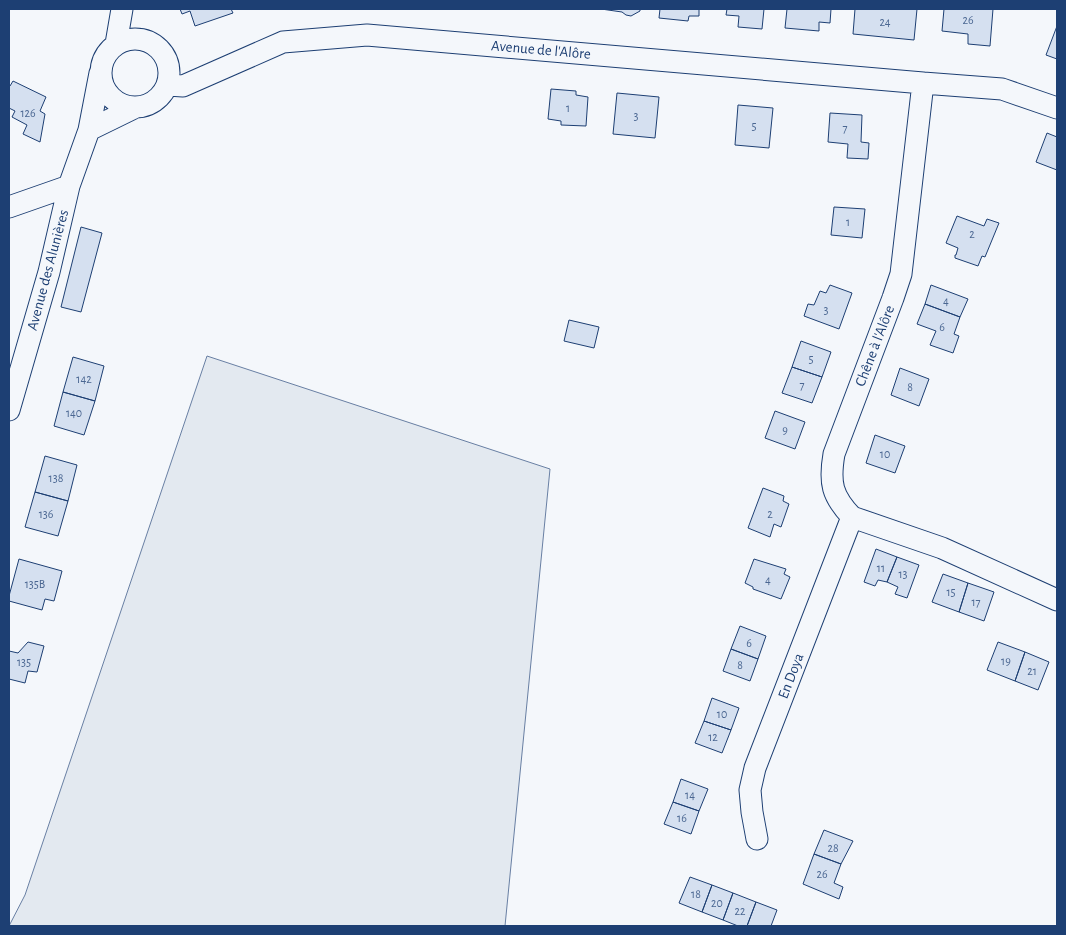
<svg xmlns="http://www.w3.org/2000/svg" width="1066" height="935" viewBox="0 0 1066 935" font-family="'Alegreya Sans',sans-serif">
  <rect width="100%" height="100%" fill="#f4f7fb"/>
  <path fill="#e3e9f0" stroke="#687fa3" d="M 207,356 L 550,469 L 505,926 L 9,926 L 25,895 Z"/>
  <path fill="#d5e0f0" stroke="#1d3f73" d="M 180,9 L 231,9 L 233,13 L 195,26 L 190,11 L 182,14 Z
    M 601,9 L 640,9 L 640,11 L 631,16 L 626,15 L 622,12 Z
    M 660,9 L 699,9 L 699,16 L 689,16 L 688,21 L 659,18 Z
    M 727,9 L 764,9 L 762,29 L 738,27 L 739,16 L 726,15 Z
    M 787,9 L 831,9 L 830,23 L 819,22 L 819,31 L 785,28 Z
    M 855,9 L 917,9 L 914,40 L 853,34 Z
    M 944,9 L 993,9 L 990,46 L 968,44 L 968,34 L 942,31 Z
    M 1057,26 L 1057,59 L 1046,55 Z
    M 13,81 L 46,97 L 40,111 L 45,114 L 40,142 L 23,134 L 27,125 L 12,117 L 15,111 L 9,108 L 9,85 L 10,86 Z
    M 551,89 L 576,91 L 576,95 L 588,97 L 586,126 L 561,125 L 561,121 L 548,119 Z
    M 617,93 L 659,97 L 655,138 L 613,134 Z
    M 738,105 L 773,108 L 769,148 L 735,145 Z
    M 830,113 L 862,115 L 861,142 L 869,143 L 868,159 L 847,158 L 848,144 L 828,142 Z
    M 1047,133 L 1057,137 L 1057,170 L 1036,162 Z
    M 834,207 L 865,209 L 862,238 L 831,235 Z
    M 957,216 L 984,226 L 987,219 L 999,223 L 985,257 L 982,256 L 978,266 L 955,258 L 955,255 L 956,255 L 958,248 L 946,243 Z
    M 81,227 L 102,233 L 81,312 L 61,307 Z
    M 830,285 L 852,293 L 839,329 L 804,316 L 808,304 L 814,305 L 820,291 L 826,293 Z
    M 931,285 L 968,299 L 960,317 L 925,304 Z
    M 925,304 L 960,317 L 954,334 L 959,336 L 953,353 L 930,345 L 936,331 L 917,324 Z
    M 569,320 L 599,327 L 594,348 L 564,341 Z
    M 801,341 L 831,352 L 822,377 L 792,367 Z
    M 73,357 L 104,366 L 95,401 L 63,392 Z
    M 792,367 L 822,377 L 812,403 L 782,393 Z
    M 900,368 L 929,379 L 919,406 L 891,395 Z
    M 63,392 L 95,401 L 84,435 L 54,426 Z
    M 775,411 L 805,422 L 795,449 L 765,438 Z
    M 875,435 L 905,446 L 895,473 L 866,463 Z
    M 45,456 L 77,465 L 68,501 L 35,492 Z
    M 763,488 L 784,496 L 783,501 L 789,504 L 781,527 L 774,524 L 770,537 L 748,528 Z
    M 35,492 L 68,501 L 58,536 L 25,527 Z
    M 876,549 L 897,557 L 887,582 L 878,580 L 875,586 L 864,582 Z
    M 897,557 L 919,565 L 907,598 L 895,594 L 898,587 L 887,582 Z
    M 19,559 L 62,571 L 54,601 L 45,599 L 42,610 L 9,601 L 9,596 Z
    M 754,559 L 786,569 L 784,574 L 790,577 L 781,599 L 753,589 L 753,587 L 745,583 Z
    M 943,574 L 968,583 L 959,612 L 932,602 Z
    M 968,583 L 994,592 L 984,621 L 959,612 Z
    M 740,626 L 766,636 L 758,659 L 731,649 Z
    M 28,642 L 44,646 L 37,672 L 28,671 L 25,683 L 9,679 L 9,651 L 18,653 Z
    M 998,642 L 1025,652 L 1015,681 L 987,670 Z
    M 731,649 L 758,659 L 750,681 L 723,671 Z
    M 1025,652 L 1049,662 L 1038,690 L 1015,681 Z
    M 712,698 L 739,708 L 731,730 L 704,721 Z
    M 704,721 L 731,730 L 722,753 L 695,743 Z
    M 681,779 L 708,789 L 699,811 L 673,802 Z
    M 673,802 L 699,811 L 691,834 L 664,824 Z
    M 824,830 L 853,841 L 841,864 L 814,854 Z
    M 814,854 L 841,864 L 834,883 L 843,887 L 839,899 L 803,884 Z
    M 690,877 L 712,885 L 702,912 L 679,903 Z
    M 712,885 L 733,893 L 723,920 L 702,912 Z
    M 733,893 L 756,902 L 747,926 L 738,926 L 723,920 Z
    M 756,902 L 777,910 L 771,926 L 747,926 Z"/>
  <g fill="none" stroke-linecap="round" stroke-linejoin="round">
    <g stroke="#1d3f73" stroke-width="23">
      <path id="street" d="M101 73a34 34 0 1 1 68 0a34 34 0 1 1-68 0Z
        M 116,44 L 122,9
        M 923,83 L 901,274 L 893,298 L 834,454 C 829,483 832,496 852,517 L 942,548 L 1057,600
        M 168,85 L 183,86 L 283,42 L 367,35 L 923,83 L 1002,89 L 1057,108
        M 89,130 L 136,107
        M 9,207 L 69,186
        M 9,410 L 49,272 L 69,186 L 89,130 L 100,73
        M 757,839 L 752,812 L 750,790 L 755,768 L 852,517"/>
    </g>
    <use href="#street" stroke="#f4f7fb" stroke-width="21"/>
  </g>
  <g text-anchor="middle" dominant-baseline="central" stroke-width="4" stroke-linejoin="round" paint-order="stroke">
    <g font-size="12" fill="#4b6792">
      <text x="968" y="20">26</text>
      <text x="885" y="22">24</text>
      <text x="568" y="108">1</text>
      <text x="28" y="113">126</text>
      <text x="636" y="116">3</text>
      <text x="754" y="126">5</text>
      <text x="845" y="128">7</text>
      <text x="848" y="222">1</text>
      <text x="972" y="234">2</text>
      <text x="946" y="301">4</text>
      <text x="826" y="310">3</text>
      <text x="942" y="327">6</text>
      <text x="811" y="359">5</text>
      <text x="84" y="379">142</text>
      <text x="802" y="385">7</text>
      <text x="910" y="387">8</text>
      <text x="74" y="413">140</text>
      <text x="785" y="430">9</text>
      <text x="885" y="454">10</text>
      <text x="56" y="478">138</text>
      <text x="46" y="514">136</text>
      <text x="770" y="514">2</text>
      <text x="881" y="568">11</text>
      <text x="903" y="574">13</text>
      <text x="768" y="580">4</text>
      <text x="35" y="584">135B</text>
      <text x="951" y="592">15</text>
      <text x="976" y="602">17</text>
      <text x="749" y="643">6</text>
      <text x="1006" y="661">19</text>
      <text x="24" y="662">135</text>
      <text x="740" y="665">8</text>
      <text x="1032" y="671">21</text>
      <text x="722" y="714">10</text>
      <text x="713" y="737">12</text>
      <text x="690" y="795">14</text>
      <text x="682" y="818">16</text>
      <text x="833" y="848">28</text>
      <text x="822" y="874">26</text>
      <text x="696" y="894">18</text>
      <text x="717" y="903">20</text>
      <text x="740" y="911">22</text>
    </g>
    <g font-size="15" fill="#1d3f73" stroke="#f4f7fb">
      <text transform="translate(541 50) rotate(5)">Avenue de l'Alôre</text>
      <text transform="translate(48 270) rotate(-75)">Avenue des Alunières</text>
      <text transform="translate(875 346) rotate(-69)">Chêne à l'Alôre</text>
      <text transform="translate(791 676) rotate(-69)">En Doya</text>
    </g>
  </g>
  <rect width="1066" height="935" fill="none" stroke="#1d3f73" stroke-width="20"/>
</svg>
